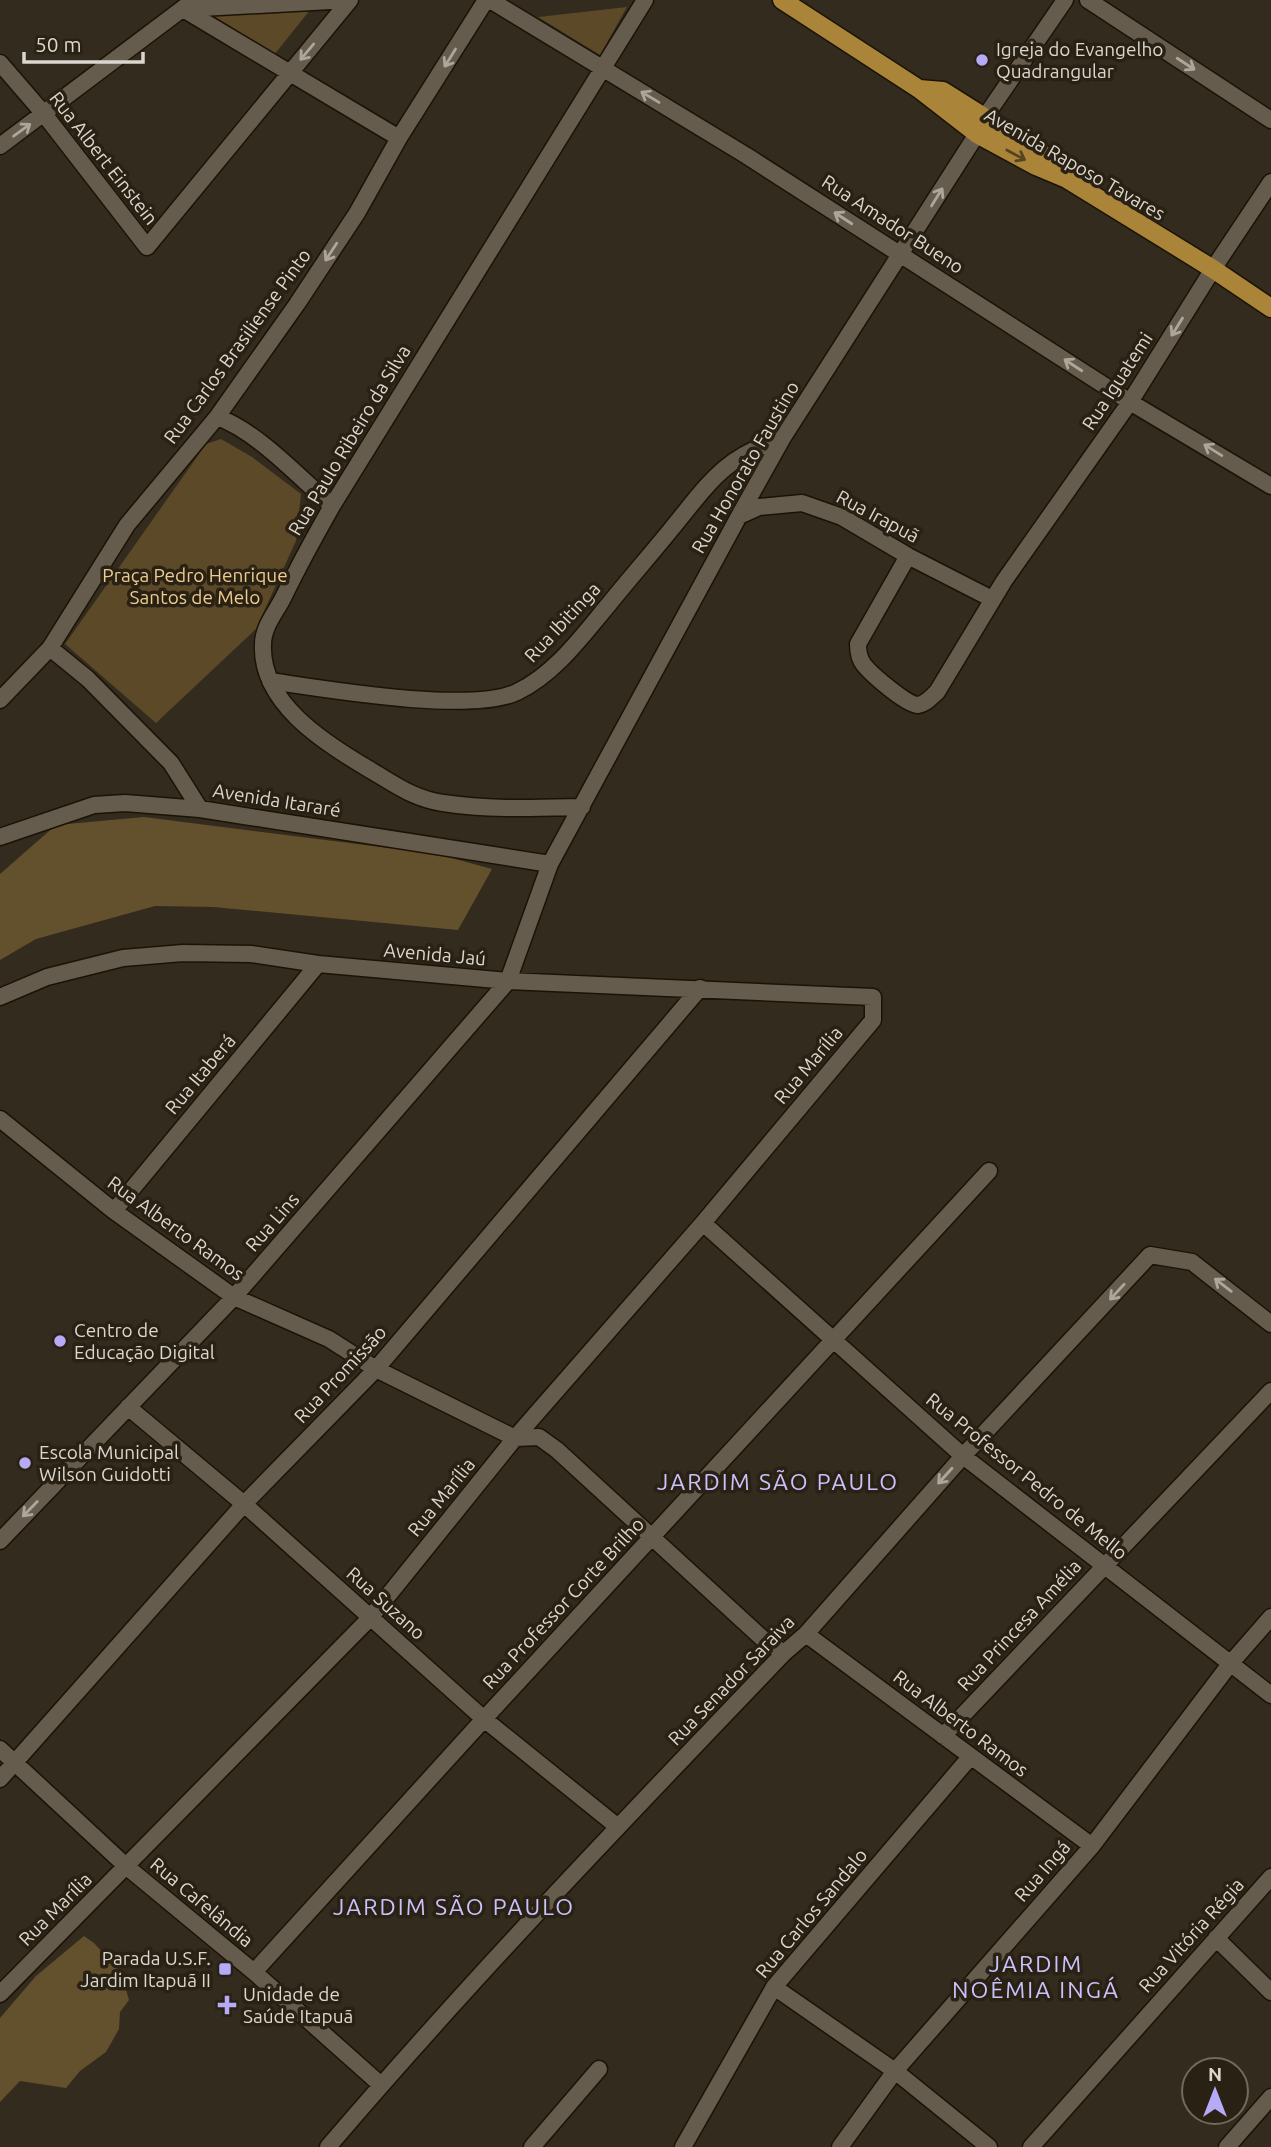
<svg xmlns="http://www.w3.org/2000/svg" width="1271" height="2147" viewBox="0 0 1271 2147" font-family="Ubuntu,sans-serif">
  <rect width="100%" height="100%" fill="#332b1d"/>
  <path fill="#5b4928" d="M 314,5 L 274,55 L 209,13 Z
    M 627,7 L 600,55 L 538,17 Z
    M 221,439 L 252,457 L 301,494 L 296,541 L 256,629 L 156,723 L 65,644 L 206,444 Z"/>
  <path fill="#63502d" d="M 144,817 L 437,854 L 492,869 L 458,930 L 213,907 L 155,906 L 36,939 L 0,960 L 0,874 L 56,825 Z
    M 84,1936 L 94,1943 L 121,1972 L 129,2000 L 120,2012 L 119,2029 L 106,2052 L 80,2071 L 66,2088 L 20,2081 L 0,2102 L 0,2018 L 36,1976 Z"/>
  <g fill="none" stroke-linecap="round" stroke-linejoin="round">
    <g stroke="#1b1306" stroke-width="19">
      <path id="minor" d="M 490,0 L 747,156 L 1130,402 L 1271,486
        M 1088,0 L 1271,120
        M 183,9 L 399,138
        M 183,9 L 349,0
        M 0,63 L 44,114 L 147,247 L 350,0
        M 0,146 L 194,0
        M 217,417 C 257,431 300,478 332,506
        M 739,516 L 759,507 L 802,503 L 842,517 L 908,556 L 992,599
        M 908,556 L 858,644 C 858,651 859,659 864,665 C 872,675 907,705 918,705 C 926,704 931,697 937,692 L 1004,581 L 1130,402 L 1213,269 L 1271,182
        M 50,648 L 88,679 L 171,763 L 200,809
        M 270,681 C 325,689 471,714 517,692 C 555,674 583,635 609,604 C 630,578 652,553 673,527 C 709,483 725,456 782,439
        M 0,700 L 50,648 L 127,525 L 217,417 L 297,304 L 357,213 L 399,138 L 486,0
        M 582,807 C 536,808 489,810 443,803 C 413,799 393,783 367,768 C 323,742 260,702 263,644 C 263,626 277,611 284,596 C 299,565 315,536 332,506 L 645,0
        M 0,837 L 94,805 L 125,803 L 200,809 L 550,864
        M 0,997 L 47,977 L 123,958 L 183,953 L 251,954 L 318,964 L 508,981 L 873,997 L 873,1020 L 703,1223 L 515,1438 L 370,1618 L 0,1994
        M 0,1119 L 114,1211 L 234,1297 L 329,1339 L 376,1369 L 515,1438 L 539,1437 L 557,1450 L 763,1639 L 784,1653
        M 114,1211 L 318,964
        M 703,1223 L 963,1456 L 1271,1695
        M 128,1407 L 244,1504 L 484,1719 L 618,1827
        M 0,1541 L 234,1297 L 508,981 L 550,864 L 739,516 L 782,439 L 977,134 L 985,117 L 1065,0
        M 806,1634 L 1092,1846
        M 943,1736 L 1271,1391
        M 0,1749 L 127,1867 L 254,1972 L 381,2085
        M 0,1779 L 244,1504 L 376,1369 L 700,988
        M 1216,1938 L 1271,1992
        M 254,1972 L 484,1719 L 989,1171
        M 774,1987 L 895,2071 L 989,2147
        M 328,2147 C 473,1977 629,1815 784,1653 L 806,1634 L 963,1456 L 1150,1255 L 1192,1262 L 1271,1324
        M 532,2147 L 599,2069
        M 683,2147 L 774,1987 L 971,1756
        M 840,2147 L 895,2071 L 1092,1846 L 1230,1664 L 1271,1617
        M 1031,2147 L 1271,1877
        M 1227,2147 L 1271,2097"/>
    </g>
    <g stroke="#1b1306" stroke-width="21">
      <path id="major" d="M 782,0 L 919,89 L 977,134 L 1036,166 L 1067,179 L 1213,269 L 1271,308
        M 919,89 L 943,91 L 1046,156 L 1062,174"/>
    </g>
    <use href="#minor" stroke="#665c4d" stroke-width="16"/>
    <use href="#major" stroke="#aa8539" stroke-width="18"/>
  </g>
  <defs><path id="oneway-shaft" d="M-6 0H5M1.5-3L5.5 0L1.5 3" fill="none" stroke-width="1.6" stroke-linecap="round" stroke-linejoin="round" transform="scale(1.75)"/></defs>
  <g stroke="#ada69a">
    <use href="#oneway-shaft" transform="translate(307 52) rotate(130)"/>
    <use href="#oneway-shaft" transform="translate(450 58) rotate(122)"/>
    <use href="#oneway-shaft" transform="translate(1186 64) rotate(33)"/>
    <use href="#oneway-shaft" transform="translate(650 97) rotate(-149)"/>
    <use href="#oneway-shaft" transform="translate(22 130) rotate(-36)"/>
    <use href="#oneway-shaft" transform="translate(937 197) rotate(-58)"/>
    <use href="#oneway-shaft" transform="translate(843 218) rotate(-147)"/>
    <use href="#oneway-shaft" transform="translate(331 252) rotate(123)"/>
    <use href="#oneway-shaft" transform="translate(1177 327) rotate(122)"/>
    <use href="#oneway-shaft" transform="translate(1073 365) rotate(-147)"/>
    <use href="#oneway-shaft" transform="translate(1213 450) rotate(-148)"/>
    <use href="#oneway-shaft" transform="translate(1223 1285) rotate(-142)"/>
    <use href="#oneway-shaft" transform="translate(1117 1292) rotate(133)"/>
    <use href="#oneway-shaft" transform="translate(945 1476) rotate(132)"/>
    <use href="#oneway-shaft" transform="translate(30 1509) rotate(134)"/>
  </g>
  <use stroke="#564420" href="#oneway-shaft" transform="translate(1016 155) rotate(28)"/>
  <g fill="#b7abf8" stroke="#292113" stroke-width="2.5">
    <circle cx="982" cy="60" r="7"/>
    <circle cx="60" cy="1341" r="7"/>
    <circle cx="25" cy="1463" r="7"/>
    <rect x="218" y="1962" width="14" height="14" rx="3.5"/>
    <path d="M223.5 1994.5h7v7h7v7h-7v7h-7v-7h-7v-7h7z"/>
  </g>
  <g text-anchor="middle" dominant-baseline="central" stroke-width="7" stroke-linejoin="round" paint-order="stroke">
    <g font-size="19" fill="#dcd7ce" stroke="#292113" text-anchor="start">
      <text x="996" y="49">Igreja do Evangelho<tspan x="996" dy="22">Quadrangular</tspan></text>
      <text x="74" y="1330">Centro de<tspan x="74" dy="22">Educação Digital</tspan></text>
      <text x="39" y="1452">Escola Municipal<tspan x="39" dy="22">Wilson Guidotti</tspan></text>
      <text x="211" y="1958" text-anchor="end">Parada U.S.F.<tspan x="211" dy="22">Jardim Itapuã II</tspan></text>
      <text x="243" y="1994">Unidade de<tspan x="243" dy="22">Saúde Itapuã</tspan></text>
    </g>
    <g font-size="19" fill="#dcd7ce" stroke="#292113">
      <text transform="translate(104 158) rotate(52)">Rua Albert Einstein</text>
      <text transform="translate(1075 164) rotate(30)">Avenida Raposo Tavares</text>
      <text transform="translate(893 224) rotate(33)">Rua Amador Bueno</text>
      <text transform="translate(237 346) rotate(-54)">Rua Carlos Brasiliense Pinto</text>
      <text transform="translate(1117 381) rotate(-57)">Rua Iguatemi</text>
      <text transform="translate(349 440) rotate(-59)">Rua Paulo Ribeiro da Silva</text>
      <text transform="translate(745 467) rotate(-60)">Rua Honorato Faustino</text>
      <text transform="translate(878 516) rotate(28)">Rua Irapuã</text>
      <text transform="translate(562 622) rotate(-47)">Rua Ibitinga</text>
      <text transform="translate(277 800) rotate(9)">Avenida Itararé</text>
      <text transform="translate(435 954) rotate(5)">Avenida Jaú</text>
      <text transform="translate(808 1065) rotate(-50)">Rua Marília</text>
      <text transform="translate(200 1074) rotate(-50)">Rua Itaberá</text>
      <text transform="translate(272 1222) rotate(-49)">Rua Lins</text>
      <text transform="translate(176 1228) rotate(36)">Rua Alberto Ramos</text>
      <text transform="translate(340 1374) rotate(-47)">Rua Promissão</text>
      <text transform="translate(1027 1476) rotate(39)">Rua Professor Pedro de Mello</text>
      <text transform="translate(441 1497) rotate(-51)">Rua Marília</text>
      <text transform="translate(386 1603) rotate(42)">Rua Suzano</text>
      <text transform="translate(563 1603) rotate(-47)">Rua Professor Corte Brilho</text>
      <text transform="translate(1019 1625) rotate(-47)">Rua Princesa Amélia</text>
      <text transform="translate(731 1680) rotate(-46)">Rua Senador Saraiva</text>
      <text transform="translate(961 1723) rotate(37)">Rua Alberto Ramos</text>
      <text transform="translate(1042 1871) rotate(-49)">Rua Ingá</text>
      <text transform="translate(202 1902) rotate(40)">Rua Cafelândia</text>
      <text transform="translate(55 1909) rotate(-45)">Rua Marília</text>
      <text transform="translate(811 1913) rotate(-50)">Rua Carlos Sandalo</text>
      <text transform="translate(1191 1935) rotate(-48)">Rua Vitória Régia</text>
    </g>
    <g font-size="19" fill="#eecb8f" stroke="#292113">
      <text x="195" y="575">Praça Pedro Henrique<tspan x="195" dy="22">Santos de Melo</tspan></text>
    </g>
    <g font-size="23" letter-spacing="2" fill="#cac2fc" stroke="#292113">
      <text x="778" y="1481">JARDIM SÃO PAULO</text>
      <text x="454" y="1906">JARDIM SÃO PAULO</text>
      <text x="1036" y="1963">JARDIM<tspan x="1036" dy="26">NOÊMIA INGÁ</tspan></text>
    </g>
  </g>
  <g transform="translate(1215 2091)"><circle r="33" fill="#292113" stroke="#716a5e" stroke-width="2"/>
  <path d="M0-5L12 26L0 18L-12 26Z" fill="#b7abf8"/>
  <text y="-10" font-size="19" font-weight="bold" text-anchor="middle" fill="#dcd7ce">N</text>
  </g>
  <path d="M24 52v10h119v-10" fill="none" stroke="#dcd7ce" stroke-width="3.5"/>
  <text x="35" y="52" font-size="21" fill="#dcd7ce" stroke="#292113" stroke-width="5" paint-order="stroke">50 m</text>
</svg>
